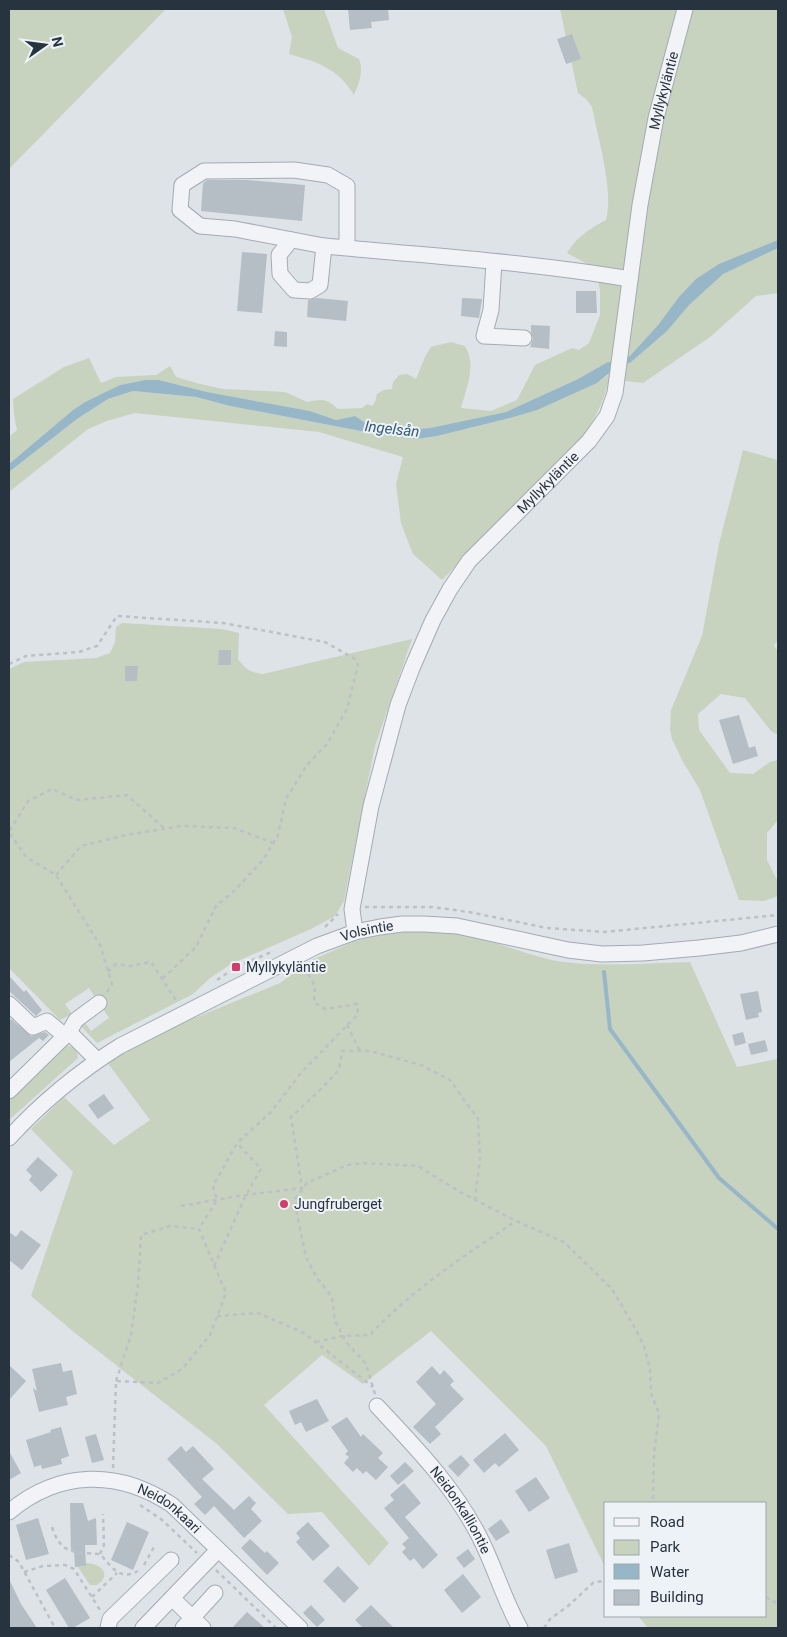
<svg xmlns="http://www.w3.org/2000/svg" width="787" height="1637" viewBox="0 0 787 1637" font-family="Roboto,sans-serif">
  <rect width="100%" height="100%" fill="#dee3e8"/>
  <path fill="#c7d2bf" d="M 9,9 L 166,9 L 9,169 Z
    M 283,9 L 324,9 L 338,48 L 359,59 C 364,71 359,83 354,95 C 338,68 317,62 289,54 L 292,37 Z
    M 560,9 L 778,9 L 778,293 L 756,296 L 710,337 L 643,383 L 609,379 C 603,404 595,420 579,441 L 442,580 L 413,554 L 401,523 L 396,484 L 403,457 L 319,432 L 135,413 L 107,421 L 88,429 L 9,492 L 9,472 L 77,419 L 108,399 L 133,391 L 196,397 L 230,406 L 376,434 L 417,439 L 437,436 L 506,419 L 597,383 L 613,371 L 606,363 L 578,379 L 506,412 L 430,428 L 415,429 L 367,424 L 355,416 L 336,420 L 310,411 L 207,392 L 159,380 L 145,380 L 120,385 L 85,402 L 73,410 L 9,464 L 9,437 L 17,430 L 14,415 L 13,399 L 64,367 L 89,358 L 101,383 L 116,377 L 156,375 L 170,366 L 176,377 L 200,384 L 223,389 L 285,392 L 307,402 C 322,399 326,398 338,409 L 362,408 L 367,404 L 372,406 L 375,402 L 377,394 L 384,390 L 392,389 L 393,382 L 399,375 L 407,374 L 416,379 L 425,357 L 431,347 L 451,342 L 465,346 C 477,365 466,389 461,408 L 491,411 L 517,400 L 535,365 L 572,348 L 579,350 L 589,343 L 600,315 L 600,290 L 595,268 L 567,253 C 578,236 588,230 606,220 C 614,191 598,138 592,107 L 586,99 L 578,93 Z
    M 743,450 L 778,460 L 778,641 L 774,645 L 778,652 L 778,735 L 771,731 L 745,698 L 721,694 L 698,714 L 699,730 L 730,773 L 753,774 L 770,762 L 778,760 L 778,820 L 767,833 L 767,860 L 778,882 L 778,896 L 764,901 L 739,900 L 700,790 L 682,760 L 672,739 L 670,730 L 671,710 L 702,636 L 719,544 Z
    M 122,623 L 222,629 L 239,633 L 238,659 C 245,669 251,673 263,674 L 412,639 L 375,746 L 344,901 L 335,916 L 311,929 L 231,964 L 209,979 L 193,994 L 97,1043 L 79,1024 L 84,1021 L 91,1031 L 109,1018 L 89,988 L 65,1004 L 72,1014 L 60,1020 L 9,968 L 9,669 L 24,662 L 96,658 L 110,653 L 115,642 L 116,627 Z
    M 397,931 C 424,931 453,931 480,938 C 508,946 535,958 564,962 C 605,967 649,963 690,962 L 737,1067 L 778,1059 L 778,1628 L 648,1628 L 638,1616 L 766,1616 L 766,1503 L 606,1503 L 606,1569 L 546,1446 L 431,1331 L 363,1384 L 322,1355 L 264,1405 L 389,1543 L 369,1566 L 322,1512 L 288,1514 L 217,1444 L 75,1333 L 31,1296 L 73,1172 L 31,1129 L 64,1097 L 114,1145 L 150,1120 L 107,1062 L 180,1024 L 280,983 L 312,960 L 355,941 Z
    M 66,1045 L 74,1048 L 77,1052 L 78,1058 L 9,1120 L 9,1098 L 61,1047 Z
    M 86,1563 C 100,1563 113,1574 97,1585 L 90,1585 L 78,1567 L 86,1566 Z"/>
  <path fill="#97b7c9" d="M 778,240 L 778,248 L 723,274 L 689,305 L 667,331 L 631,362 L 608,374 L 597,383 L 537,410 L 506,419 L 437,436 L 417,439 L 376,434 L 230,406 L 196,397 L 133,391 L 108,399 L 77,419 L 9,472 L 9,464 L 73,410 L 85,402 L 120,385 L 145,380 L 159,380 L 207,392 L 310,411 L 336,420 L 355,416 L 367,424 L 415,429 L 430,428 L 506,412 L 578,379 L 606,363 L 630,356 L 659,324 L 679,297 L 696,279 L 719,264 Z"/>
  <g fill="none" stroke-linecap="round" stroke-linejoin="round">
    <path stroke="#97b7c9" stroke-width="4" d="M 604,972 L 610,1029 L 719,1178 L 778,1229"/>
  </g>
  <path fill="#b5bdc5" d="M 348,9 L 388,9 L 389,20 L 371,22 L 372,28 L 350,30 Z
    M 572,34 L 581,59 L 566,64 L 557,39 Z
    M 207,180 L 247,180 L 305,185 L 302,221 L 201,211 L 203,183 Z
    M 242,252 L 267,254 L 262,313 L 237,311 Z
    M 576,291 L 596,291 L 597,313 L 576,313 Z
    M 317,298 L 348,301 L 346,321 L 307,317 L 308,300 Z
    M 462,298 L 482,299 L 479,318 L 461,316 Z
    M 531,325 L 550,326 L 549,349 L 530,347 L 533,339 L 531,332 Z
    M 275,331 L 287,332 L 287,347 L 274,346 Z
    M 219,650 L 231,650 L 231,665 L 218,665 Z
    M 125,666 L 138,666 L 137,681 L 125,681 Z
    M 739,715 L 749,748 L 755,746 L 758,756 L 733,764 L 719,720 Z
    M 9,976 L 24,992 L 26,990 L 42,1010 L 36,1016 L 9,991 Z
    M 758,991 L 762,1012 L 758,1013 L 759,1017 L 746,1020 L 740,994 Z
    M 11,1019 L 31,1036 L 45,1032 L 49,1035 L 43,1041 L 39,1038 L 9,1062 L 9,1022 Z
    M 743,1032 L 746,1043 L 735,1046 L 732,1035 Z
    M 765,1040 L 768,1051 L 751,1055 L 748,1044 Z
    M 104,1094 L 114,1108 L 98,1119 L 88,1105 Z
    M 38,1157 L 58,1175 L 41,1192 L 29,1180 L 32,1176 L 26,1170 Z
    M 21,1230 L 41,1245 L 22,1270 L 9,1260 L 9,1232 L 16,1237 Z
    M 61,1363 L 63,1372 L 72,1370 L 77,1394 L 66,1397 L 68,1405 L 39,1412 L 33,1388 L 37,1391 L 32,1369 Z
    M 9,1365 L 26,1381 L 9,1400 Z
    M 432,1366 L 440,1375 L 444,1370 L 454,1381 L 450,1385 L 464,1399 L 435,1427 L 441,1434 L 430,1444 L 413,1427 L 436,1404 L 416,1382 Z
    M 317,1399 L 329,1421 L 306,1432 L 301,1422 L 295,1425 L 289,1411 Z
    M 347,1417 L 361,1437 L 363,1434 L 383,1453 L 378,1458 L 388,1467 L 376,1480 L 366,1471 L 363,1474 L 357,1468 L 353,1472 L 344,1463 L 349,1457 L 345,1454 L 348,1451 L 331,1427 Z
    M 61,1427 L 69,1456 L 61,1459 L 62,1464 L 42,1469 L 41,1465 L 34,1467 L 26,1440 L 51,1432 L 50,1430 Z
    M 505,1433 L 519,1450 L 499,1467 L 495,1463 L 484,1473 L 473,1460 Z
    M 96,1434 L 104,1460 L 92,1463 L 85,1437 Z
    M 181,1446 L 186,1452 L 193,1446 L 214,1469 L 202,1479 L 234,1510 L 249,1496 L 256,1503 L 251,1509 L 262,1521 L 244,1538 L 214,1506 L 205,1515 L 194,1504 L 202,1497 L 167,1459 Z
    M 9,1451 L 21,1473 L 9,1480 Z
    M 461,1455 L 470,1465 L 458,1477 L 448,1466 Z
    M 405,1462 L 414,1471 L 398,1485 L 390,1476 Z
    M 536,1477 L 550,1498 L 529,1512 L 515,1491 Z
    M 404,1483 L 421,1503 L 405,1517 L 438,1555 L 423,1569 L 414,1558 L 410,1561 L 402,1552 L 406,1548 L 402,1544 L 409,1538 L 384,1508 L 394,1500 L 390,1495 Z
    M 70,1503 L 83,1503 L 88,1521 L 96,1518 L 97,1545 L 85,1545 L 86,1566 L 75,1567 L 74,1551 L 71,1552 Z
    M 38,1518 L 49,1554 L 26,1560 L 16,1525 Z
    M 501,1519 L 510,1532 L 496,1541 L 488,1529 Z
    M 127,1522 L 149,1532 L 133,1570 L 111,1560 Z
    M 308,1522 L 330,1546 L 313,1561 L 296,1542 L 300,1538 L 296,1533 Z
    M 250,1539 L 265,1553 L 267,1551 L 279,1563 L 267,1575 L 241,1548 Z
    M 569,1543 L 578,1572 L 555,1579 L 546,1550 Z
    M 468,1549 L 475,1559 L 464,1568 L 456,1558 Z
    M 338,1566 L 359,1588 L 344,1603 L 323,1581 Z
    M 463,1574 L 481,1597 L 462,1613 L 444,1590 Z
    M 65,1578 L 90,1618 L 73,1628 L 69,1628 L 46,1590 Z
    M 9,1579 L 21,1604 L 37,1628 L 9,1628 Z
    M 311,1605 L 325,1620 L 317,1627 L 303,1613 Z
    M 371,1605 L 394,1628 L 363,1628 L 355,1620 Z
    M 247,1612 L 265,1628 L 232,1628 Z"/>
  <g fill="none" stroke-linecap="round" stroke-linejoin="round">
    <g stroke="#a3abb2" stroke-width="17">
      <g id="minor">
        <path d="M 291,240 L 279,255 L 280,274 L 294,290 L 310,291 L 320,285 L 324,246"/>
        <path d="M 347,248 L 324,246 L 235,229 L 200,226 L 180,210 L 182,185 L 204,171 L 294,170 L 328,175 L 347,186 L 347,248 C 442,257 537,263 630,279"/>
        <path d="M 494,262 L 491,310 L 484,336 L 524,338"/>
        <path id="s1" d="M 355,932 L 352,909 L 371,806 L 398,705 L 412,668 L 433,620 L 450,589 L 469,561 L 589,441 L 607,416 L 615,393 L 640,205 L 656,118 L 685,9"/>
        <path d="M 9,1004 L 33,1027 L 47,1021 L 65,1036"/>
        <path d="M 69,1032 L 76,1020 L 99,1003"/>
        <path d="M 9,1091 L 69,1032 L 97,1060"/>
        <path id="s2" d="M 9,1138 C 41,1103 80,1071 120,1046 L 317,946 L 355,932 L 380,927 L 402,924 L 424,924 L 457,926 L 568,950 L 602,954 L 643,953 L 699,948 L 741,943 L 778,934"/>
        <path id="s3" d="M 377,1406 C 416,1448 451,1483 478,1534 C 494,1564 503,1598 520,1628"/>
        <path id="s4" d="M 9,1512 C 59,1470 118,1469 172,1505 L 300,1628"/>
        <path d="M 172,1598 L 203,1628"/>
        <path d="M 108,1628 L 110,1619 L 171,1560"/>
        <path d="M 143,1628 L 218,1550"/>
        <path d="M 183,1628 L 215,1593"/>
      </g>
    </g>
    <path stroke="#bcc1c6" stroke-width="2.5" stroke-dasharray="4 4" stroke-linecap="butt" d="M 9,664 L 26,656 L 79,652 L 97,646 L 117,616 L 223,623 L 325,642 L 355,659 L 358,665 L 347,709 L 327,744 L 307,765 L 286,799 L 278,835 L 263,860 L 234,891 L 216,906 L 196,947 L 162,979
      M 56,875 L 81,846 L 126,835 L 182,826 L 234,828 L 273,843
      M 365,907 L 432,907 L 469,912 L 547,928 L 604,932 L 778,915
      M 325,927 L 338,914
      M 108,972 L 116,964 L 130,966 L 151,962 L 177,1002
      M 217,980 L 236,967 L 274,951
      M 107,992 L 112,984 L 100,945 L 56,875 L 26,857 L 9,832 L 28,801 L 52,789 L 77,800 L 127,795 L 165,829
      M 347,1025 L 360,1051
      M 181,1206 L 238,1196 L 302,1188 L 291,1117 L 319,1091 L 339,1070 L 342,1051 L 370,1051 L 421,1065 L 450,1080 L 478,1119 L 480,1159 L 475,1199
      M 214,1266 L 246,1195 L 261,1169 L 237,1143
      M 217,1316 L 258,1313 L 304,1333 L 373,1387
      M 316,1342 L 343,1336 L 370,1335 C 410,1291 467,1254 516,1221
      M 116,1381 L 131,1335 L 138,1285 L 141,1235 L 170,1226 L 198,1229
      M 375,1394 L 366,1364 L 347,1343 L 335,1321 L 332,1297 L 317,1278 L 306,1257 L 297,1214 L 295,1199 L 307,1183 L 347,1165 L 364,1163 L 418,1166 L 460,1192 L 516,1221 L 564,1242 L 612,1289 L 636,1330 L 644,1346 L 650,1369 L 651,1393 L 659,1414 L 654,1454 L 653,1503
      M 113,1468 L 116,1381 L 158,1383 L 182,1369 L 210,1335 L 226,1293 L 199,1229 L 217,1200 L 213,1186 L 237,1143 L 271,1112 L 301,1073 L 358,1014 L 357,1004 L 325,1009 L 314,1002 L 315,986 L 305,968
      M 140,1505 L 161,1519 L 197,1553
      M 52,1527 C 61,1555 74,1552 100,1554 C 112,1567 119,1581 138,1571
      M 100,1554 L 104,1545 L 103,1514
      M 9,1555 L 19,1562 L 55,1628
      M 144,1565 L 154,1547
      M 216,1570 L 276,1628
      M 24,1572 L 43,1566 L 65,1565 L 74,1569 L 100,1610
      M 92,1597 L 117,1573
      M 766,1597 L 778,1604
      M 544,1628 L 550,1619 L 568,1606 L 594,1582 L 606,1581"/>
    <use href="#minor" stroke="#f1f3f6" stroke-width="15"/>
  </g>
  <g fill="#d23e6b" stroke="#edf2f6" stroke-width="2">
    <rect x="231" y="962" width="10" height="10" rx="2.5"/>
    <circle cx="284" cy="1204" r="5"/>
  </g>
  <g text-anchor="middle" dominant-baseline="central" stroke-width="4" stroke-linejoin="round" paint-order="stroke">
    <g font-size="14" fill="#27333f" stroke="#edf2f6">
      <text stroke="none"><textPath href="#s1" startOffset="925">Myllykyläntie</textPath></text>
      <text stroke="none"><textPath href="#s1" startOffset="505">Myllykyläntie</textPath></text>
      <text stroke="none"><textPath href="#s2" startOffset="418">Volsintie</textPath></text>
      <text stroke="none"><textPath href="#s3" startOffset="134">Neidonkalliontie</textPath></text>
      <text stroke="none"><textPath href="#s4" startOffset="176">Neidonkaari</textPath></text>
    </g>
    <g font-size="14" fill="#27333f" stroke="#edf2f6" text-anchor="start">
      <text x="246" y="967">Myllykyläntie</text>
      <text x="294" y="1204">Jungfruberget</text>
    </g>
    <g font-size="15" font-style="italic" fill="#305974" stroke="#edf2f6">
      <text transform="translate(392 429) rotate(6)">Ingelsån</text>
    </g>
  </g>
  <rect width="787" height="1637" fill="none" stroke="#27333f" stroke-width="20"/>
  <rect x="604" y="1502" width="162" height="115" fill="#edf2f6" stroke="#9ea6ad"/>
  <rect x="614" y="1518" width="25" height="8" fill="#f1f3f6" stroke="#9ea6ad"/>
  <text x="650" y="1527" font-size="15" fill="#27333f">Road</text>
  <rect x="614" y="1540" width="25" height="15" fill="#c7d2bf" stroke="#9ea6ad"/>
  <text x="650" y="1552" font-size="15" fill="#27333f">Park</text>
  <rect x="614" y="1564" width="25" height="15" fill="#97b7c9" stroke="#9ea6ad"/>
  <text x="650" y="1577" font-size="15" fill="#27333f">Water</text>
  <rect x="614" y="1590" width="25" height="15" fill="#b5bdc5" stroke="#9ea6ad"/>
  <text x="650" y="1602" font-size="15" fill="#27333f">Building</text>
  <g transform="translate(45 45) rotate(76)" stroke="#edf2f6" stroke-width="4" paint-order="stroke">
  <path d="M0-4L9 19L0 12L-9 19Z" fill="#27333f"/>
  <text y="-8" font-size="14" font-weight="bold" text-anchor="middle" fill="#27333f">N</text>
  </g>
</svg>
